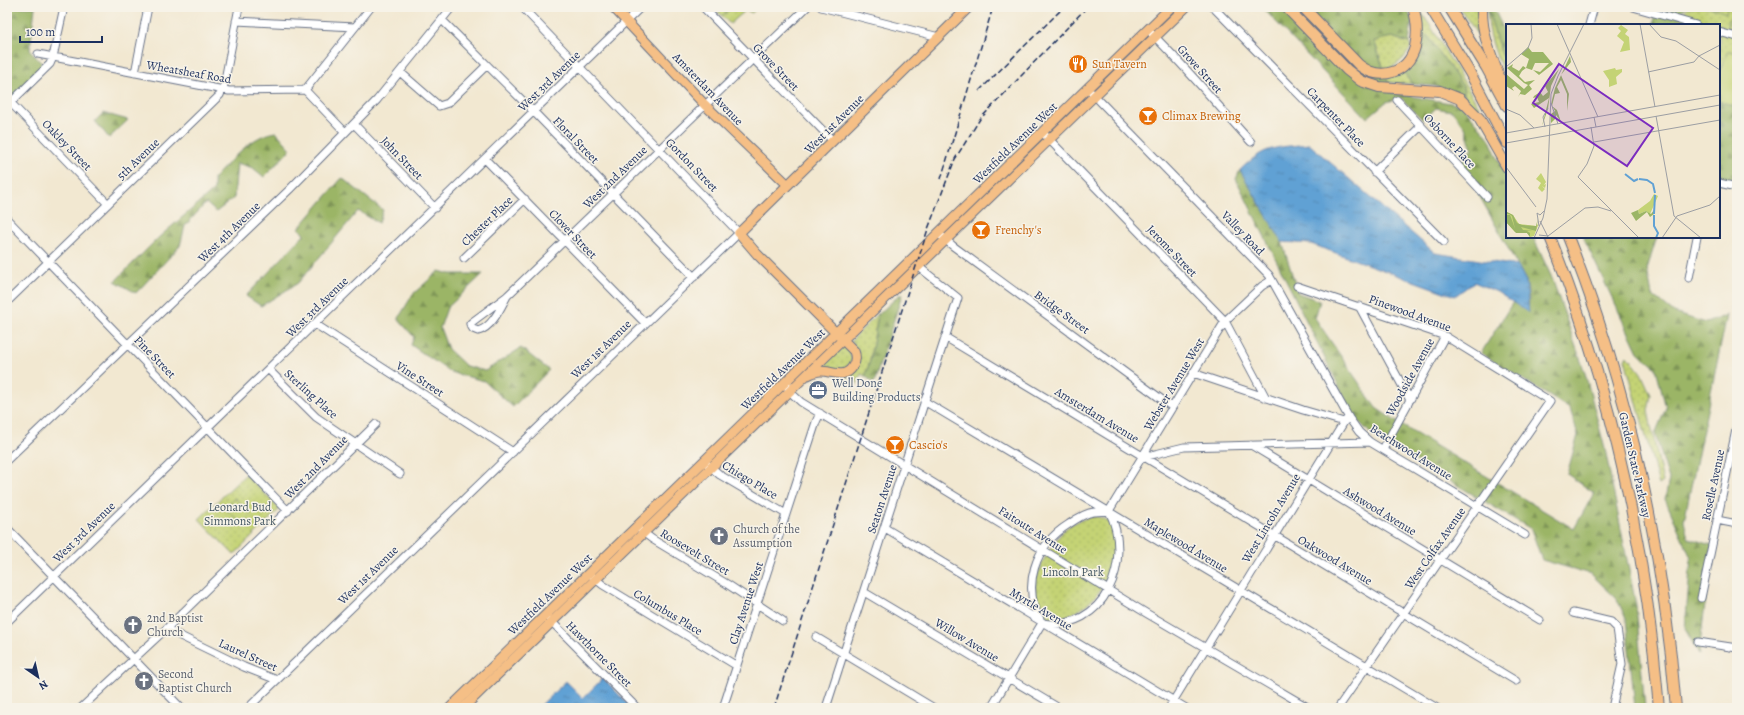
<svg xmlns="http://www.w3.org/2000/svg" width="1744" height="715" viewBox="0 0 1744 715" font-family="Alegreya,serif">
  <defs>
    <pattern id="green-dots" width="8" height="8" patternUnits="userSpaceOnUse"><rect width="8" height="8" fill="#c4d375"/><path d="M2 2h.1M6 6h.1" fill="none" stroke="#a8b568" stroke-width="1.8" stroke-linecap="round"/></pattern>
    <pattern id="forest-firs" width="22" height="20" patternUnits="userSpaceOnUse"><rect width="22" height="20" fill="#9bb566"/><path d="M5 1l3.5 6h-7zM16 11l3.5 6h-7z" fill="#7e9457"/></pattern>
    <pattern id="water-ripples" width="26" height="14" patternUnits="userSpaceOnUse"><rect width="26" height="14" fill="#61a1d4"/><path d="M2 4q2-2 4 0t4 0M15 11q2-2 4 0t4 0" fill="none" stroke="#4f84af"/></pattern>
  </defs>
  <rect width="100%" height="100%" fill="#f7f3e8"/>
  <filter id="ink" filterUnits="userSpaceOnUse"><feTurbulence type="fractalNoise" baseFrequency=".025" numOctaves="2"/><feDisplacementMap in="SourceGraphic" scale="8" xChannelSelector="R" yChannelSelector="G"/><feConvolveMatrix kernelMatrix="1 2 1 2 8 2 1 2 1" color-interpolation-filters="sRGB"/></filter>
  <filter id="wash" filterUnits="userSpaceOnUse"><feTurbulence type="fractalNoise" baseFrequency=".012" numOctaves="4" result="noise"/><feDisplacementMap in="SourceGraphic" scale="16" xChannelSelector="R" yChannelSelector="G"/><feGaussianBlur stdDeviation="0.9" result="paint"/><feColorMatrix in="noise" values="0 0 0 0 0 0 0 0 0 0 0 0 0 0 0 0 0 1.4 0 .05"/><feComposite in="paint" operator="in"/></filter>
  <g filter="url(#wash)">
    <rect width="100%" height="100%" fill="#f2e8d1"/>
    <path fill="url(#green-dots)" stroke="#70816a" d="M 713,7 L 758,7 L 752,13 L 746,10 L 730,24 Z
      M 1291,7 L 1298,7 L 1364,73 L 1409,65 L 1408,79 L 1412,84 L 1380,82 L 1354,71 Z
      M 1417,7 L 1430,25 L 1479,107 L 1476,108 L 1465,97 L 1463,86 L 1427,35 L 1417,52 Z
      M 1459,7 L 1480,7 L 1483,40 L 1481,40 Z
      M 1688,7 L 1737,7 L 1737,103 L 1719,101 L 1719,25 L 1674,25 Z
      M 1487,8 L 1497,41 L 1507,66 L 1507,78 C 1495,56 1488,34 1487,8 Z
      M 1392,37 L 1409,43 L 1411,48 C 1403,60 1398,66 1384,69 L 1374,40 Z
      M 878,313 L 870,361 L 865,376 L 861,374 L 857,384 L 849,377 L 845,381 L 837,378 L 846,377 L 858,367 L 858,351 L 851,341 Z
      M 844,346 L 850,352 L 852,360 C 845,373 836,369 823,367 Z
      M 1627,355 L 1641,373 L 1651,395 L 1648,411 L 1663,482 L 1659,485 L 1625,359 Z
      M 246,474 L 280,509 L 234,555 L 199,519 Z
      M 1096,516 L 1109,521 C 1111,525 1115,530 1116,535 C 1117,539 1115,545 1115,550 C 1111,584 1088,616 1052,619 C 1022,602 1038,565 1054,544 C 1057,539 1061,533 1065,529 C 1074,522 1085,518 1096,516 Z"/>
    <path fill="url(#forest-firs)" stroke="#5b7262" d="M 10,7 L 35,7 L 30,50 L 44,66 L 13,99 L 7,93 L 7,22 Z
      M 1262,7 L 1286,7 L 1350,67 L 1352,63 L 1308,7 L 1407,7 L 1412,21 L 1409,43 L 1392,37 L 1374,41 L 1392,93 L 1462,105 L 1489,138 L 1507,179 L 1507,237 L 1533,237 L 1552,278 L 1585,373 L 1605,449 L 1636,605 L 1645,708 L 1635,708 L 1626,619 L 1617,599 L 1591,574 L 1542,560 L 1531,529 L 1371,434 L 1354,417 L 1236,179 L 1240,170 L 1282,242 L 1298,293 L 1320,301 L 1315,318 L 1376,408 L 1403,426 L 1574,529 L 1594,493 L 1567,474 L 1578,435 L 1570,409 L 1481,353 L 1513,302 L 1528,312 L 1529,298 L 1526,281 L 1461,162 L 1472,149 L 1465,127 L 1452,111 L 1436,108 L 1423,120 L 1401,98 L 1386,102 L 1367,118 Z
      M 1487,7 L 1493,7 L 1507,36 L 1507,66 L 1497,41 Z
      M 1658,7 L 1686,7 L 1681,11 L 1677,25 L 1653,25 Z
      M 1427,35 L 1463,86 L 1464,95 L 1434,86 L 1412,84 L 1405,74 L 1406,70 Z
      M 1719,101 L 1732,105 L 1737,103 L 1737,187 L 1719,183 Z
      M 103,113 L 128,120 L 109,138 L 95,121 Z
      M 276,132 L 291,149 L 264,177 L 253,168 L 237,163 L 234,198 L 216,212 L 206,203 L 185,226 L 180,246 L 136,293 L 115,281 L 158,238 L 214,190 L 214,178 C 231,161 251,135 276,132 Z
      M 342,178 L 383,210 L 379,223 L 358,211 L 298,283 L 261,306 L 246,296 L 304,235 L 299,228 Z
      M 1583,237 L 1657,237 L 1647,269 L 1652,295 L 1674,313 L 1706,323 L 1727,315 L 1684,521 L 1688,538 L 1712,545 L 1699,654 L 1685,629 L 1691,558 L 1665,499 L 1669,479 L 1655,434 L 1666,408 L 1656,368 L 1638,352 Z
      M 439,271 L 450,274 L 483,274 L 447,308 L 440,328 L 448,349 L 466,366 L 485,371 L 521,348 L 549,370 L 513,407 L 484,381 L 450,372 L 411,345 L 414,337 L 398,319 L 413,294 Z
      M 899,295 L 902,295 L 874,383 L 865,376 L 870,361 L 878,315 Z"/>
    <path fill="#c4d375" stroke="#70816a" d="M 714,7 L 732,7 L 722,16 Z
      M 1710,7 L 1727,7 L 1726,13 Z
      M 1737,7 L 1737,30 L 1728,28 L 1729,19 Z
      M 1728,51 L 1737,53 L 1737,103 L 1732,105 L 1719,101 L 1719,72 Z
      M 235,498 L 251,514 L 242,524 L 229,512 L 225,507 Z"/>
    <path fill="url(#water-ripples)" stroke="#3e6899" d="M 1309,144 L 1435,253 L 1518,266 L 1526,281 L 1529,313 L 1497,292 L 1474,282 L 1455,296 L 1311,244 L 1282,242 L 1240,170 C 1266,145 1274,148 1309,144 Z
      M 603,678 L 632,708 L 532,708 L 536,705 L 539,707 L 566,681 L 583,698 Z"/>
  </g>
  <g filter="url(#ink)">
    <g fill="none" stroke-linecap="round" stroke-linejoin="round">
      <g stroke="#667086" stroke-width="9">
        <path id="minor" d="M 703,7 L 833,141
          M 821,7 L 939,37
          M 1213,7 L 1444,242
          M 1633,7 L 1696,25
          M 442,20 L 534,112 L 694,277
          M 236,21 L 355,27
          M 1589,25 L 1594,7
          M 1719,32 L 1737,37
          M 1152,34 C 1187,68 1218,106 1251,142
          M 38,54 L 229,91 L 305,90 L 371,7
          M 400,72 L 439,106 L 448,103 L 487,65
          M 135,73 L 148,7
          M 305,90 L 345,132
          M 1092,93 L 1269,275 L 1349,418 L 1359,432 L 1370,442 L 1525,535
          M 1397,100 L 1487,197
          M 10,102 L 108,204
          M 7,106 L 50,64 L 53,57 L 64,7
          M 354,124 L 435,208
          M 1043,133 L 1225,321 L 1266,398
          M 485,159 L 645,323
          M 1374,172 L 1421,126
          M 1719,183 L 1737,187
          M 7,219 L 288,511
          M 939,234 L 953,246 L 1172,407
          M 464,258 L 525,199
          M 1689,278 L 1697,237
          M 1297,286 L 1445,336 L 1550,401 L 1338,708
          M 507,296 C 501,307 492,328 478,331 L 473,329 L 470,324 L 472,322 L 507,296 L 807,7
          M 7,302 L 220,95 L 224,85 L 239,7
          M 1359,306 L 1410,400
          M 315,324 L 513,452
          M 945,337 L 1516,681
          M 268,369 L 316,417 L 400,474
          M 1193,373 L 1303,410 L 1344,422 L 1347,419
          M 788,380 L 788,390 L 801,402 L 1146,613 L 1309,708
          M 924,401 L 1437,708
          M 1251,445 L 1540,620
          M 1383,449 L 1445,336
          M 1143,457 L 1184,447 L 1370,442
          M 7,460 L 290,189 L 377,100 L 452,7
          M 704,461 L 720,475 L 786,514
          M 1109,511 C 1134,561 1105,633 1042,623 C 1020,587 1035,545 1069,524 C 1076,519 1085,513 1094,512 C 1099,511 1104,512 1109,511 Z
          M 1109,511 L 1225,321 L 1262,286 L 1272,280
          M 1717,520 L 1737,524
          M 7,528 L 181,708
          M 885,528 L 1186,708
          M 640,530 L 652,539 L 727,584 L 783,621
          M 592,576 L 603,585 L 737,666
          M 864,592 L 1059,708
          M 1701,598 L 1737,425
          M 1573,613 L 1611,622 L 1617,628 L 1622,664 L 1612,708
          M 548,618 L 637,708
          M 7,622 L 641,7
          M 166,629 L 244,667 L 277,680
          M 816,637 L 934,708
          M 1698,642 L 1737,648
          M 81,708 L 166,629 L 376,424
          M 248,708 L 739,233 L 522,7
          M 723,708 L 816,422 L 820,413
          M 826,708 L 958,298 L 919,267
          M 991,708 L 1042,623
          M 1169,708 L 1344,422"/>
      </g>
      <g stroke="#667086" stroke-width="11">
        <path id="major" d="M 613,7 L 705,105 L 788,185
          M 808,375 C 812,373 816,371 821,371 C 832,371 845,380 853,366 C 856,361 856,356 854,351 L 757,254 L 739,233 L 969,7
          M 450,708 L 1171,7
          M 463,708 L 1186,7"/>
      </g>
      <g stroke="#667086" stroke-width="12">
        <path id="highway" d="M 1286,7 L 1347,70 L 1361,81 L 1379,87 L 1440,91 L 1460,99 L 1479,118 L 1507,167
          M 1303,7 L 1359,65 C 1380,82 1408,73 1415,47 C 1418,34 1417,20 1413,7
          M 1430,7 L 1470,73 L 1507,143
          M 1449,7 L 1486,67 L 1507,106
          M 1482,7 C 1481,35 1493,60 1503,86
          M 1550,237 C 1611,388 1646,546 1659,708
          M 1568,237 C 1628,388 1663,546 1676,708"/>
      </g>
      <use href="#minor" stroke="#fff" stroke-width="7"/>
      <use href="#major" stroke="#f5bf86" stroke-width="9"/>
      <use href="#highway" stroke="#f5bf86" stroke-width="10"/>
      <path stroke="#1b2f5e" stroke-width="1.5" stroke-dasharray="6 3" stroke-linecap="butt" d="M 979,91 L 1064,7
        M 941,179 L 993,7
        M 774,708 L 928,229 L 955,159 L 980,119 L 1087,7"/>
    </g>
  </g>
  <defs>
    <g id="restaurant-disc" transform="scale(1)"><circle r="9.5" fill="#e8710a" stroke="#f7f3e8"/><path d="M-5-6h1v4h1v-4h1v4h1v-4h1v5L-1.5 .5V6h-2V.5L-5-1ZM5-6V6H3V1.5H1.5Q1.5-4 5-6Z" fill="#fff"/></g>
    <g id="bar-disc" transform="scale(1)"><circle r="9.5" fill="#e8710a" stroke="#f7f3e8"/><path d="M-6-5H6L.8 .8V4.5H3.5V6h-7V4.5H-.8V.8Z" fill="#fff"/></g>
    <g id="office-disc" transform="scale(1)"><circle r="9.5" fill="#5c6f8a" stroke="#f7f3e8"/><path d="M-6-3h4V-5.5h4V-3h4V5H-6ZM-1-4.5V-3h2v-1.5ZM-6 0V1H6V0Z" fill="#fff"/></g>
    <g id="church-disc" transform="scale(1)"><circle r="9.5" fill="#6b7280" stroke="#f7f3e8"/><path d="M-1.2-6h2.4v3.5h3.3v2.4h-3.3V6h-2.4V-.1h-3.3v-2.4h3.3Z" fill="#fff"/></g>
  </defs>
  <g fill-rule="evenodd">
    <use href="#restaurant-disc" x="1078" y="64"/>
    <use href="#bar-disc" x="1148" y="116"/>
    <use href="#bar-disc" x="981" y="230"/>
    <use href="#office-disc" x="818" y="390"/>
    <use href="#bar-disc" x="895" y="445"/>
    <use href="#church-disc" x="719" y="536"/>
    <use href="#church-disc" x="133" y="625"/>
    <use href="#church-disc" x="144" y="681"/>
  </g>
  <g text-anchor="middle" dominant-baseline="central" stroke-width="3" stroke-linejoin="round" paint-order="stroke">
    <g font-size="12" fill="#c56008" stroke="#f7f3e8" text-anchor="start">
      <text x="1092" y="64">Sun Tavern</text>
      <text x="1162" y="116">Climax Brewing</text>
      <text x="995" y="230">Frenchy's</text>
      <text x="909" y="445">Cascio's</text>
    </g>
    <g font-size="12" fill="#1b2f5e" stroke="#f7f3e8">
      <text transform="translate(776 67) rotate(46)">Grove Street</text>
      <text transform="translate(1200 69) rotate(48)">Grove Street</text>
      <text transform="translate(189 72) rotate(10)">Wheatsheaf Road</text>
      <text transform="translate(549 81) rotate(-44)">West 3rd Avenue</text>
      <text transform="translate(708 89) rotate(46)">Amsterdam Avenue</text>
      <text transform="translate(1336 117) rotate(46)">Carpenter Place</text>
      <text transform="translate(834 124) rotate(-45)">West 1st Avenue</text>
      <text transform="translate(576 140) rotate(46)">Floral Street</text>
      <text transform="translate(1450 141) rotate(47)">Osborne Place</text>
      <text transform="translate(1015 143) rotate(-44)">Westfield Avenue West</text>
      <text transform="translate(67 145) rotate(46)">Oakley Street</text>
      <text transform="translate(402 158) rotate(46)">John Street</text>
      <text transform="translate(138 159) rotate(-44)">5th Avenue</text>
      <text transform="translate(692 165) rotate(46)">Gordon Street</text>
      <text transform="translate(615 177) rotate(-44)">West 2nd Avenue</text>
      <text transform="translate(487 221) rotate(-44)">Chester Place</text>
      <text transform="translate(229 232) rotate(-44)">West 4th Avenue</text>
      <text transform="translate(1243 233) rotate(46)">Valley Road</text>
      <text transform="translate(573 234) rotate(46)">Clover Street</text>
      <text transform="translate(1172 251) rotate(46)">Jerome Street</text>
      <text transform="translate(317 307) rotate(-44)">West 3rd Avenue</text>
      <text transform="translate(1062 312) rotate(36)">Bridge Street</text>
      <text transform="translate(1410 313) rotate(20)">Pinewood Avenue</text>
      <text transform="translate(601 349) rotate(-44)">West 1st Avenue</text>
      <text transform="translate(155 357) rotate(46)">Pine Street</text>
      <text transform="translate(783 369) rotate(-44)">Westfield Avenue West</text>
      <text transform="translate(1410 377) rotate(-61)">Woodside Avenue</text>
      <text transform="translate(420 379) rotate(33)">Vine Street</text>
      <text transform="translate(1174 384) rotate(-59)">Webster Avenue West</text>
      <text transform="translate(311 394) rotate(42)">Sterling Place</text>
      <text transform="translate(1097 415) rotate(31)">Amsterdam Avenue</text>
      <text transform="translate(1411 452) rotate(32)">Beachwood Avenue</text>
      <text transform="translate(1635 465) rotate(77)">Garden State Parkway</text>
      <text transform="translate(316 467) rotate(-45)">West 2nd Avenue</text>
      <text transform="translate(750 480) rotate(31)">Chiego Place</text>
      <text transform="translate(1713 485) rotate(-78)">Roselle Avenue</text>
      <text transform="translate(882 499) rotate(-72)">Seaton Avenue</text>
      <text transform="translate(1380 511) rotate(31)">Ashwood Avenue</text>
      <text transform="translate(1271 518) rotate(-59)">West Lincoln Avenue</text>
      <text transform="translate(1033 530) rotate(32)">Faitoute Avenue</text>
      <text transform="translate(84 532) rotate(-44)">West 3rd Avenue</text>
      <text transform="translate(1186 545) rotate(31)">Maplewood Avenue</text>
      <text transform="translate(1435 548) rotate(-55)">West Colfax Avenue</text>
      <text transform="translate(695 552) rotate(31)">Roosevelt Street</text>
      <text transform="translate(1335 560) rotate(31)">Oakwood Avenue</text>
      <text transform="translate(368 575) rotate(-44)">West 1st Avenue</text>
      <text transform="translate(550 594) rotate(-44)">Westfield Avenue West</text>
      <text transform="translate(746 603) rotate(-72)">Clay Avenue West</text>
      <text transform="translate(1041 609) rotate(31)">Myrtle Avenue</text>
      <text transform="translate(668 612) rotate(31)">Columbus Place</text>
      <text transform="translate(967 640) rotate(31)">Willow Avenue</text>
      <text transform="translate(599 654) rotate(45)">Hawthorne Street</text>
      <text transform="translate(248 655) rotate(24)">Laurel Street</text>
    </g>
    <g font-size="12" fill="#4e5e75" stroke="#f7f3e8" text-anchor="start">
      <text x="832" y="383">Well Done<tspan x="832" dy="14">Building Products</tspan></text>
    </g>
    <g font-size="12" fill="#455864" stroke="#f7f3e8">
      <text x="240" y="507">Leonard Bud<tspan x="240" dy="14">Simmons Park</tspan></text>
      <text x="1073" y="572">Lincoln Park</text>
    </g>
    <g font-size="12" fill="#5b616d" stroke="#f7f3e8" text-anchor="start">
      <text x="733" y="529">Church of the<tspan x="733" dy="14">Assumption</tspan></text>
      <text x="147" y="618">2nd Baptist<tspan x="147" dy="14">Church</tspan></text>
      <text x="158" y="674">Second<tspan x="158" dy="14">Baptist Church</tspan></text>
    </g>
  </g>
  <g transform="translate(1506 24)">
    <rect width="214" height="214" fill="#f2e8d1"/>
    <path d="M 115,1 L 122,6 L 119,10 L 123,13 L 124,26 L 114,28 L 118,18 L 111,12 L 115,7 L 112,4 ZM 109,44 L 110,46 L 116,45 L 116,48 L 110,53 L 111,60 L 103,63 L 103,56 L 97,47 ZM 148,170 L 152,172 L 144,190 L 140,187 L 133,190 L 132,186 L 144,177 ZM 1,188 L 7,191 L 13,200 L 30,202 L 33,199 L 28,212 L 24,213 L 21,209 L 9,208 L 0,198 Z" fill="#c4d375"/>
    <path d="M 22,23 L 26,28 L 37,28 L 47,40 L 33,51 L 27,46 L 34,48 L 43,39 L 29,39 L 26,46 L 20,44 L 16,47 L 13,52 L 19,58 L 29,56 L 23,61 L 26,65 L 19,71 L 14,70 L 12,73 L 15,67 L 9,62 L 6,64 L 8,67 L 0,62 L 0,50 L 18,65 L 22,61 L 18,59 L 1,44 L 7,40 L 6,43 L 13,47 L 17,42 L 20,44 L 23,35 L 15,30 ZM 64,32 L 65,38 L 55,51 L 63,70 L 61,87 L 61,70 L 55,56 L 51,63 L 54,69 L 49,70 L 46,82 L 51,86 L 55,98 L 50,91 L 50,94 L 45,99 L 45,90 L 49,87 L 45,80 L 49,64 ZM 53,45 L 45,62 L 42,85 L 36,102 L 43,74 L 28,84 L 25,80 L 33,78 L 31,73 L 27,74 L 28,72 L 34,68 L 37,72 L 42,68 L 39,62 ZM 132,186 L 133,190 L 140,187 L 145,190 L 148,186 L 148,190 L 144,193 L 141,188 L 130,197 L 125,189 ZM 1,188 L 7,191 L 11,199 L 16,201 L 30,202 L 32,194 L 30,207 L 15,203 L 17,206 L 27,207 L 21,207 L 24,209 L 24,213 L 21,209 L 10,209 L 0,198 L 0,191 L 4,191 L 7,199 L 9,205 L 6,192 L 3,190 L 0,190 Z" fill="#9bb566"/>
    <path d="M 35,149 L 40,158 L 38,161 L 40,160 L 39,164 L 36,162 L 39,165 L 36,168 L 32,164 L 35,159 L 30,155 Z" fill="#c4d375"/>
    <path fill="none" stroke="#61a1d4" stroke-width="2" d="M 119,150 L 128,157 L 132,155M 133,155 L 141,156 L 147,160 L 149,169M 148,190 L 149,171M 148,191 L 148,202 L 152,209 L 150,214"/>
    <path fill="none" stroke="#9c9ea3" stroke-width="1" d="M 51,0 L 92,93M 134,0 L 149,83M 143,0 L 155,13 L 170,17 L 214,46M 0,43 L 22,24 L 26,14 L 25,0M 142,48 L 188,38 L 193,32 L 214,21M 45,79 L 52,100M 0,85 L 14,91 L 28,104M 150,92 L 168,192 L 195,214M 39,103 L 37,93 L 42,84M 85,103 L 88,122 L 81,140 L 72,153 L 133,214M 90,103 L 214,81M 0,109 L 214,71M 88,118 L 214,96M 0,119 L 90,103 L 88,93M 0,143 L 30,183M 34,197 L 42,213M 33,202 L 31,189 L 34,191 L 38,187M 33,211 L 42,212 L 79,184 L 92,183 L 105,187M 28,214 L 37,194 L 41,175 L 45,70 L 52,52 L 78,0M 156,214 L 171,192 L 204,181 L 214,172"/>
    <path fill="#7b2cbf" fill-opacity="0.15" stroke="#7b2cbf" stroke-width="2" d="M 53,40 L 147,104 L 121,142 L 27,79 Z"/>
    <rect width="214" height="214" fill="none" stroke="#1b2f5e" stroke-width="2"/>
  </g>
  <rect width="1744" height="715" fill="none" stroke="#f7f3e8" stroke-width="24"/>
  <g transform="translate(38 677) rotate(146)" stroke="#f7f3e8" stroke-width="3" paint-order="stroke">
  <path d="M0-3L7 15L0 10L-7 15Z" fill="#1b2f5e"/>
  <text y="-6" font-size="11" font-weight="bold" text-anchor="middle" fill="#1b2f5e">N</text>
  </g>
  <path d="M20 36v6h82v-6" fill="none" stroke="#1b2f5e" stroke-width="2"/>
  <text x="26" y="36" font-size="12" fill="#1b2f5e" stroke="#f7f3e8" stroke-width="3" paint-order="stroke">100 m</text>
</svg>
